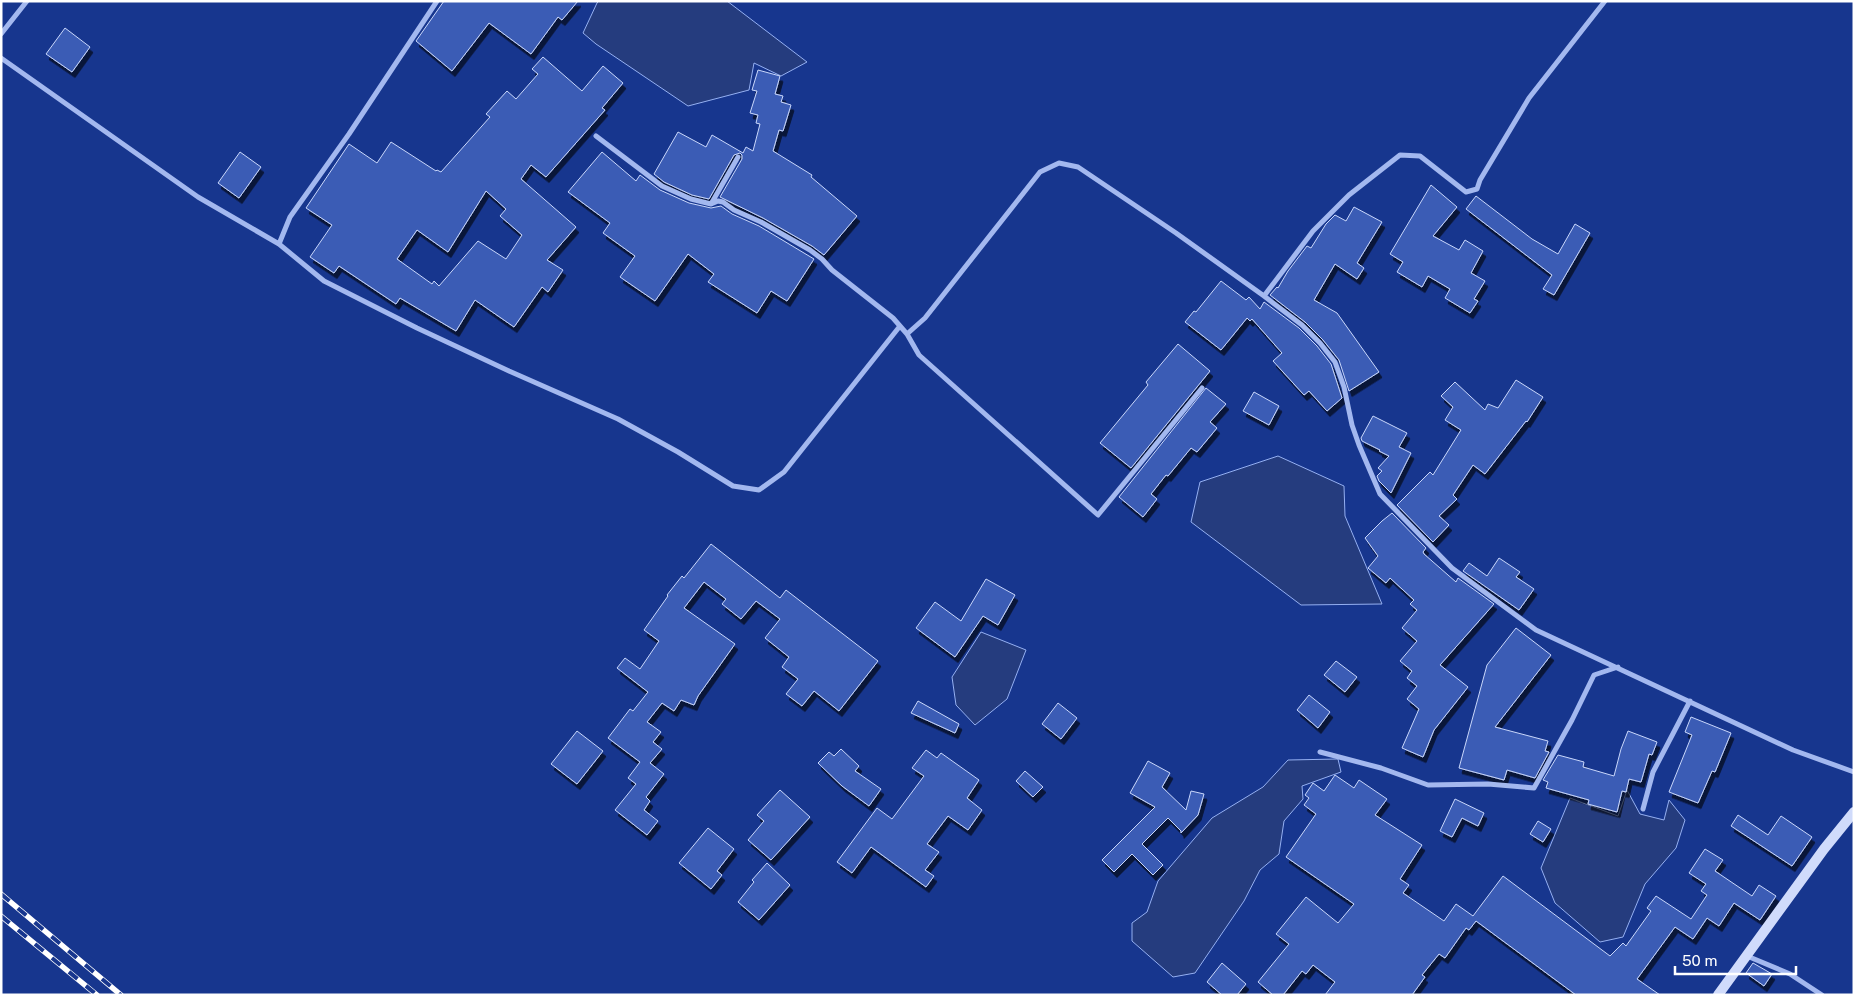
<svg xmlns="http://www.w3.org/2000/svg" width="1855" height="996" viewBox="0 0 1855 996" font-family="'Public Sans',sans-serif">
  <defs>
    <filter id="shadow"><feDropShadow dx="3" dy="5.5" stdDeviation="0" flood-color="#0009"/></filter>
  </defs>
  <rect width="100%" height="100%" fill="#17368e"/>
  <path fill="#253c7e" stroke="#95b0f2" d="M 599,1 L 727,1 L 807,62 L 781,76 L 754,63 L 749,90 L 688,106 L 596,44 L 583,33 L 597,3 Z
    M 1278,456 L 1344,486 L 1345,516 L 1382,604 L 1301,605 L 1191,522 L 1200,482 Z
    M 981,632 L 1026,650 L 1007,699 L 975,725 L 956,705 L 952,677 Z
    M 1338,759 L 1341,772 L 1302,786 L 1303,799 L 1284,821 L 1279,854 L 1260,870 L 1244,901 L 1195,973 L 1173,977 L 1132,941 L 1132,923 L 1147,912 L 1158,881 L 1212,818 L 1263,787 L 1288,760 Z
    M 1627,790 L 1640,814 L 1664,820 L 1669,800 L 1685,820 L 1676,848 L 1645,884 L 1623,937 L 1600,942 L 1555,903 L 1541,868 L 1570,798 L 1618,816 Z"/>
  <path fill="#3b5cb5" stroke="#c9d7fb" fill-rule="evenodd" filter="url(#shadow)" d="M 444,1 L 578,1 L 562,20 L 558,17 L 531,54 L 489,23 L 452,71 L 416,41 Z
    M 65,28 L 90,47 L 72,72 L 46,54 Z
    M 543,57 L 582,91 L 603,66 L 623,83 L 602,108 L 605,110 L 546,177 L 531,165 L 521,179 L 576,227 L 547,260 L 563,270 L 548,292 L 542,287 L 514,327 L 475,300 L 456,331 L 400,298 L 396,304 L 339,266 L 334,273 L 310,257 L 332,225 L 306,208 L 349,144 L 377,163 L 391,142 L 436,171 L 437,170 L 441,172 L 490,117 L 486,114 L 507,91 L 516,99 L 538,74 L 532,69 ZM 486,191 L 506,209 L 500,216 L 522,235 L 506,259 L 478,241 L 439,286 L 434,281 L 432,284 L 397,259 L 417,230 L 448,252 Z
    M 758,70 L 780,76 L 775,94 L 783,96 L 781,102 L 791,105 L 783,131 L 779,130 L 773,151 L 812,175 L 811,177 L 857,216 L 824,255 L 812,246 L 763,218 L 720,197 L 742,159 L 742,155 L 740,153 L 734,155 L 709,199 L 692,195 L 664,182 L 654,174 L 678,132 L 706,147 L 712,135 L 743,153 L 746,147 L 753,151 L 760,124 L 756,123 L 758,115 L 750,113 L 757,91 L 752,90 Z
    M 240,152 L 261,167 L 239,198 L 218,183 Z
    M 602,152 L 636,181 L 640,175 L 660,190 L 689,203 L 711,208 L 721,206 L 732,214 L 759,226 L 814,259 L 787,301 L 771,291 L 757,313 L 708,282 L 714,274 L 688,254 L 655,301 L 620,277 L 635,256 L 603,233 L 610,223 L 568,192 Z
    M 1431,185 L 1457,207 L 1433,236 L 1459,250 L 1465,240 L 1483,251 L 1471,273 L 1485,281 L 1474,299 L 1478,301 L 1470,313 L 1445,298 L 1450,289 L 1428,276 L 1422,287 L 1397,272 L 1403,262 L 1390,254 Z
    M 1476,196 L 1532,239 L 1558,254 L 1575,224 L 1590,233 L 1554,295 L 1543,289 L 1552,275 L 1466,209 Z
    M 1354,207 L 1382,222 L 1357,263 L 1364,268 L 1357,279 L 1335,264 L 1314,300 L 1337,313 L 1379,372 L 1349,391 L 1339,360 L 1323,340 L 1305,322 L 1270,295 L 1277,287 L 1278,288 L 1288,271 L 1307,246 L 1311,248 L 1326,224 L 1335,215 L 1346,221 Z
    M 1221,281 L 1246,300 L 1249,297 L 1260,309 L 1264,302 L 1299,328 L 1317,346 L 1331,364 L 1342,398 L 1327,411 L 1309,391 L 1304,395 L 1273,361 L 1282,353 L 1252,319 L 1250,321 L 1247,318 L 1221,350 L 1185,322 L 1194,311 L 1196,312 Z
    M 1178,344 L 1210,371 L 1131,468 L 1100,443 L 1148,385 L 1146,382 Z
    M 1516,380 L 1543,397 L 1527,422 L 1526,421 L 1485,474 L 1473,465 L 1453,495 L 1457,499 L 1439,516 L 1449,525 L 1433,542 L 1397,505 L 1430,472 L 1433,475 L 1461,430 L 1445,420 L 1453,407 L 1441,396 L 1455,382 L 1485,410 L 1488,404 L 1498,408 Z
    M 1206,388 L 1226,404 L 1210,422 L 1217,428 L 1197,452 L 1191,448 L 1168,476 L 1166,475 L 1151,494 L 1157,499 L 1143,517 L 1119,497 Z
    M 1254,392 L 1279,406 L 1269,425 L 1243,411 Z
    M 1373,416 L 1407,433 L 1399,447 L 1411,453 L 1391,493 L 1379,481 L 1377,476 L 1382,471 L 1378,468 L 1389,456 L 1379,451 L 1380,450 L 1362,441 L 1361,438 Z
    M 1392,513 L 1426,548 L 1423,552 L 1424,554 L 1456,582 L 1458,578 L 1494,604 L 1440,665 L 1468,687 L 1434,730 L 1423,757 L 1402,748 L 1419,709 L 1407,699 L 1417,686 L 1407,678 L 1412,671 L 1400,661 L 1417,641 L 1402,628 L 1417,610 L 1410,604 L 1414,600 L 1390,578 L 1386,583 L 1368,568 L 1378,556 L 1365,538 L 1382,521 Z
    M 711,544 L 780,598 L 786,590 L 878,661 L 839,711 L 814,691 L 802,706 L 786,694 L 798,679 L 782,667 L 789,657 L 765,638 L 780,619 L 756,601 L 741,619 L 722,604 L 726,599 L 704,582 L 684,608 L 735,644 L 698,696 L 694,705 L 681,700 L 674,711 L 662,703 L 647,722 L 661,732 L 653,742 L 662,749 L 650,763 L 664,774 L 646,797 L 650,801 L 644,810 L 658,821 L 647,835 L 615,810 L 636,784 L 628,778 L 640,762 L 608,738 L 630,709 L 633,711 L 648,692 L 617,668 L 625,658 L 640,669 L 659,641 L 644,630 L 668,596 L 667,595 L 682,576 L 684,578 Z
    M 1499,558 L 1520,572 L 1516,577 L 1534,589 L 1519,610 L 1463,571 L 1469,563 L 1487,576 Z
    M 986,579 L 1015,595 L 998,625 L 983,616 L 955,657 L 916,628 L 935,602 L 961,621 Z
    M 1516,628 L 1551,655 L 1495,727 L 1548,741 L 1545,751 L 1549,752 L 1535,778 L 1507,770 L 1504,780 L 1459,768 L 1487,665 Z
    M 1336,661 L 1357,677 L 1345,692 L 1324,675 Z
    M 1309,695 L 1330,712 L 1318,728 L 1297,710 Z
    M 918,701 L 959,724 L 955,733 L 911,713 Z
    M 1058,703 L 1077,718 L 1061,739 L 1042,724 Z
    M 1691,717 L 1731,733 L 1715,772 L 1712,771 L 1698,803 L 1669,792 L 1692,735 L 1685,732 Z
    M 577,731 L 603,751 L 577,784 L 551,764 Z
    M 1628,731 L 1657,742 L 1652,755 L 1649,754 L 1641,782 L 1629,779 L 1626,792 L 1622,791 L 1617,812 L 1588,804 L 1589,800 L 1546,788 L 1548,782 L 1543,780 L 1558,755 L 1584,762 L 1583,767 L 1614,776 L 1621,749 Z
    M 841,749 L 859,766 L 855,771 L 881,789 L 869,806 L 842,786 L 818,763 L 829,752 L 834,756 Z
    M 926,750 L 937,758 L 941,753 L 979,780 L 967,798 L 982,810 L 968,830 L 948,816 L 927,844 L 939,852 L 925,870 L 934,876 L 926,887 L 871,847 L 852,873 L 837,862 L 877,808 L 892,819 L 924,776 L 912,768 Z
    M 1148,761 L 1170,773 L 1162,787 L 1186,810 L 1191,791 L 1204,794 L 1198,815 L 1181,833 L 1181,831 L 1168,818 L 1142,844 L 1163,865 L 1153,875 L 1132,854 L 1114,872 L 1102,860 L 1155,807 L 1130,793 Z
    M 1025,771 L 1043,787 L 1033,797 L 1016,781 Z
    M 1335,775 L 1354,788 L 1359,780 L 1387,799 L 1375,815 L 1422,845 L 1400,879 L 1409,885 L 1403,893 L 1444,921 L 1456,904 L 1473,916 L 1503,876 L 1610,956 L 1623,943 L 1626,946 L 1651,911 L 1647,908 L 1656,896 L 1691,919 L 1707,895 L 1701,891 L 1706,884 L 1689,873 L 1705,849 L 1723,860 L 1715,871 L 1752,896 L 1759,885 L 1776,896 L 1760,920 L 1734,903 L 1719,926 L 1707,918 L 1693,939 L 1675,927 L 1637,979 L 1660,995 L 1576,995 L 1476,921 L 1469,930 L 1466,928 L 1445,958 L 1439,954 L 1422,975 L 1425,977 L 1412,995 L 1325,995 L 1335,982 L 1313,965 L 1306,974 L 1302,971 L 1283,995 L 1273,995 L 1258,982 L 1289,944 L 1276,934 L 1306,897 L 1338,923 L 1354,904 L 1286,857 L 1316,814 L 1304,805 L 1309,798 L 1305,795 L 1313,783 L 1324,791 Z
    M 780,790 L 810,817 L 771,860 L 748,840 L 764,821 L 757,815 Z
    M 1455,799 L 1484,813 L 1478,826 L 1462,818 L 1452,837 L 1440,831 Z
    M 1738,815 L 1768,835 L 1781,816 L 1812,837 L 1792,866 L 1731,826 Z
    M 1538,821 L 1551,829 L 1543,842 L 1530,834 Z
    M 708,828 L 734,849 L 717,871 L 722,875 L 711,889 L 679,863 Z
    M 767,863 L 790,885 L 759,920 L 738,902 L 754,882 L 752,880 Z
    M 1222,963 L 1246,984 L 1237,995 L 1222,995 L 1207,982 Z
    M 1753,963 L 1772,974 L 1764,986 L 1746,973 Z"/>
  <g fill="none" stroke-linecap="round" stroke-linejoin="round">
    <path stroke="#a3b8ef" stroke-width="5" d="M 437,1 L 349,134 L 290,217 L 279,244 L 324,281 L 417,328 L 509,371 L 618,419 L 678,452 L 733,486 L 759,490 L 784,472 L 900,326
      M 1,34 L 27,1
      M 1,58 L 198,197 L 279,244
      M 596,136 L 662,186 L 691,199 L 711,204 L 718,201 L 723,202 L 734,210 L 761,222 L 810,250 L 822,259 L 832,270 L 893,318 L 907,334 L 925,318 L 1040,172 L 1059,163 L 1078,167 L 1176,233 L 1264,296 L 1302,325 L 1320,343 L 1335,362 L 1344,387 L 1352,425 L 1359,445 L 1380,494 L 1452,568 L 1536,630 L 1793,750 L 1854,772
      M 711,204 L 738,157
      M 1264,296 L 1313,231 L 1349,195 L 1400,155 L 1420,156 L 1466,192 L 1477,189 L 1480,180 L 1529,98 L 1605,1
      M 907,334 L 919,355 L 1098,515 L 1202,388
      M 1320,752 L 1381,768 L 1428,785 L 1488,784 L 1534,788 L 1572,720 L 1594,675 L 1618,667
      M 1643,809 L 1653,772 L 1690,701
      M 1747,956 L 1790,974 L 1822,995"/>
    <path stroke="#d0dbfb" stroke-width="10" d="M 1718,995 L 1824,849 L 1854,812"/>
    <g stroke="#fff" stroke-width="5.5">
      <path id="rail" d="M 1,894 L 121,995
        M 1,916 L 97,995"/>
    </g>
    <use href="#rail" stroke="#17368e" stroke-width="4" stroke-dasharray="11" stroke-linecap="butt"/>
  </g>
  <rect width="1855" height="996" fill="none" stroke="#ffffff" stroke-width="5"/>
  <path d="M1675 966v8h121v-8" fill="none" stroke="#ffffff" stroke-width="2.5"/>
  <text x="1682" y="966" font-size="15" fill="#ffffff" stroke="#17368e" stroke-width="4" paint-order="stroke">50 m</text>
</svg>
